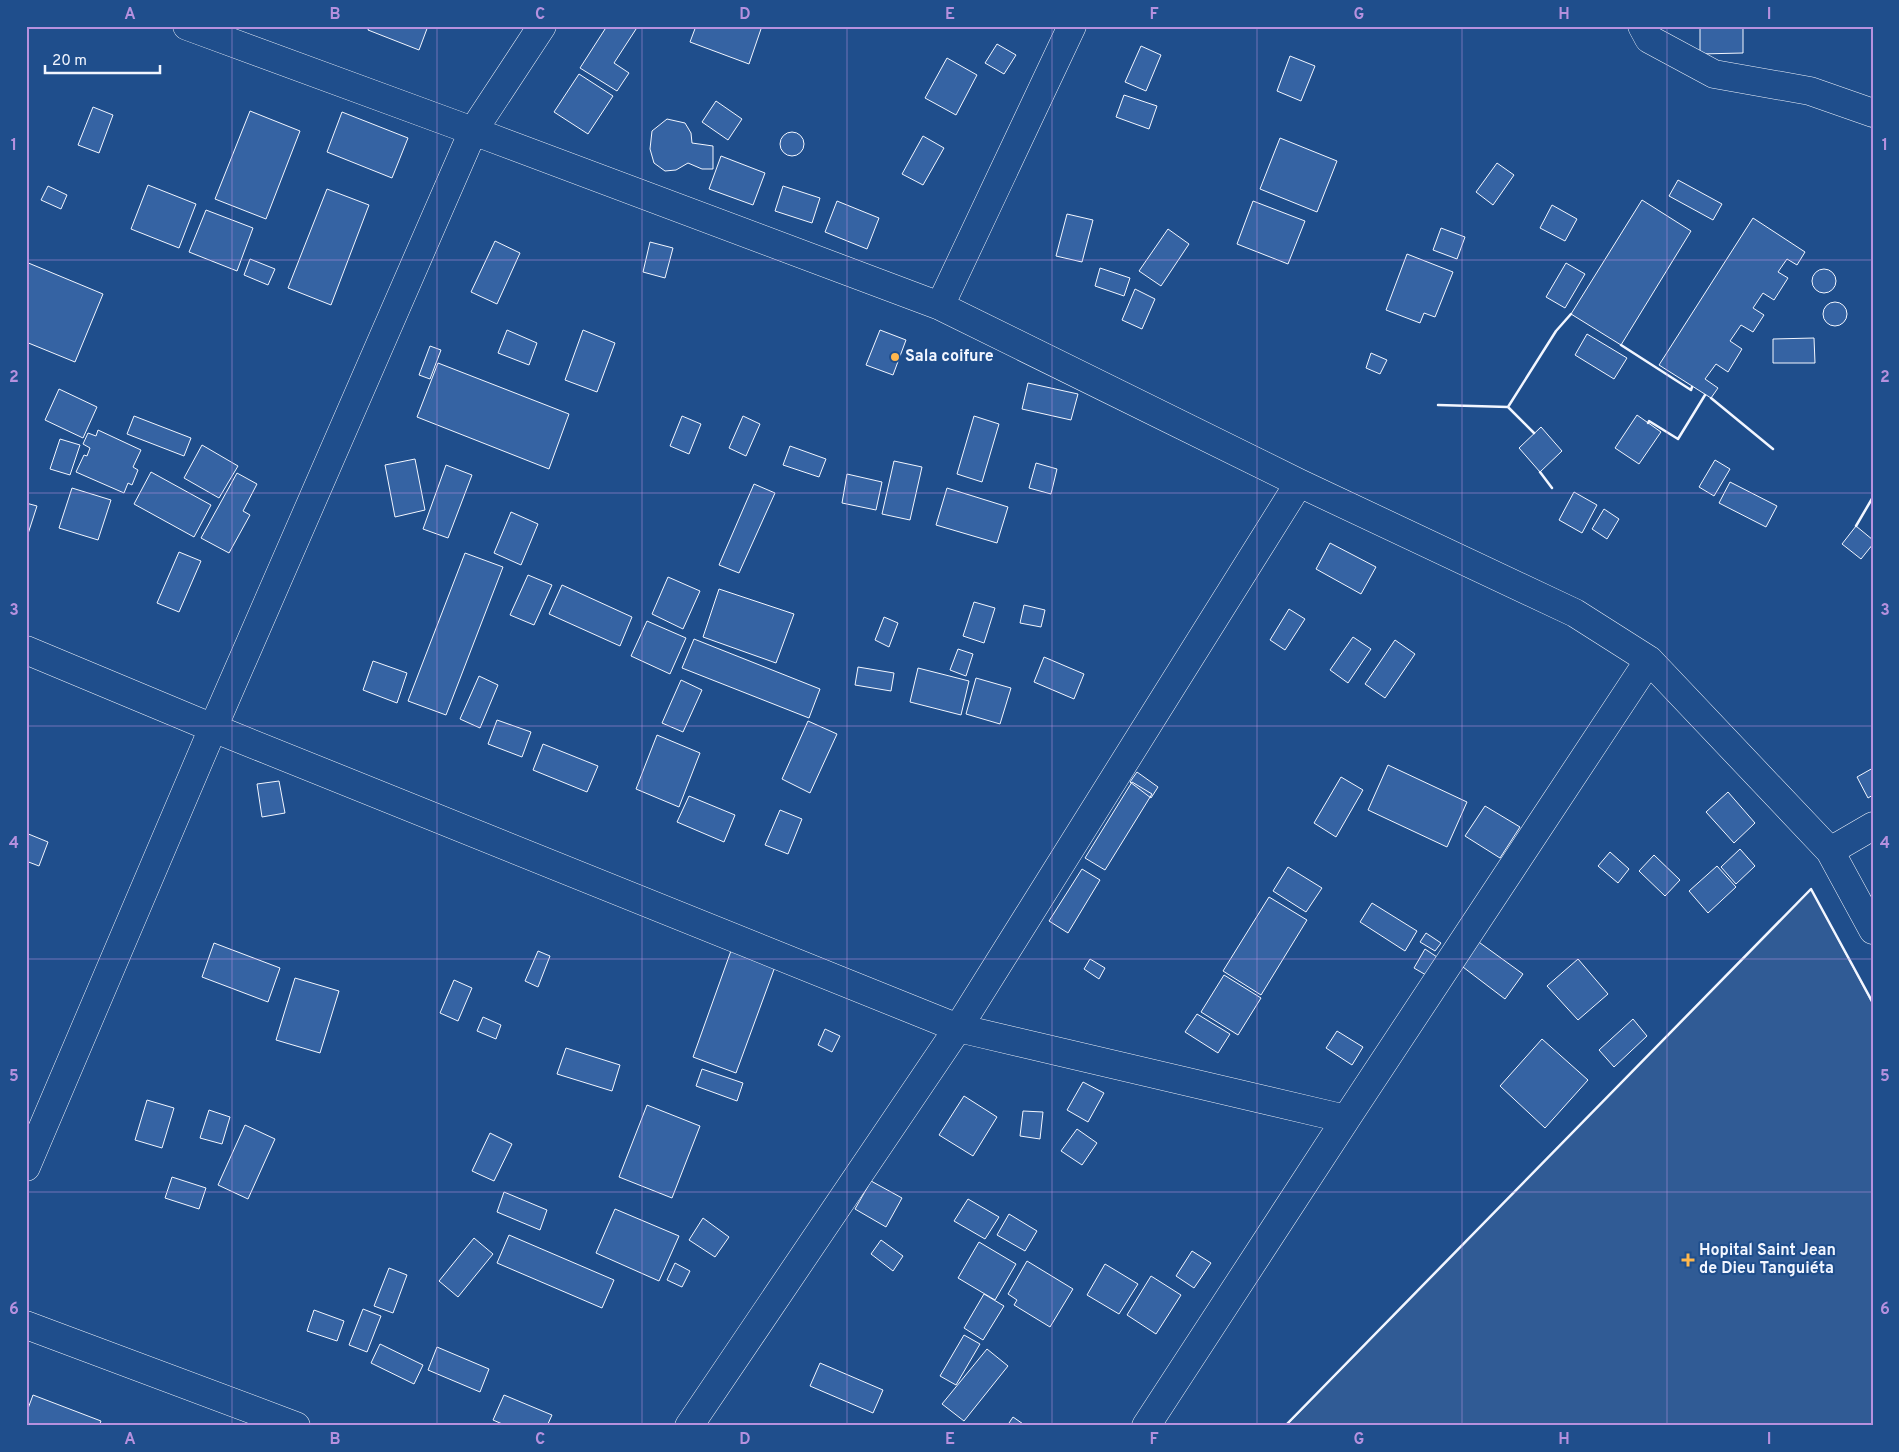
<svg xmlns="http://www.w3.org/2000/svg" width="1899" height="1452" viewBox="0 0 1899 1452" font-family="Overpass,sans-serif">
  <rect width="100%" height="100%" fill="#1f4e8c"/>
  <path fill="#305b95" stroke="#a8bbd7" d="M 1811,889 L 1873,1005 L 1873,1426 L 1286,1426 Z"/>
  <path fill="#3563a3" stroke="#f2f6ff" d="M 369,26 L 428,26 L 419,50 L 368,30 Z
    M 607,26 L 638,26 L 614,63 L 629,73 L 617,91 L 580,68 Z
    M 696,26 L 762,26 L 749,64 L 690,42 Z
    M 1743,26 L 1743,53 L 1700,54 L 1700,28 Z
    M 997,44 L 1016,55 L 1004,74 L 985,63 Z
    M 1141,46 L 1161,55 L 1146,91 L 1125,82 Z
    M 1290,56 L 1315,66 L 1301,101 L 1277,91 Z
    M 947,58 L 977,75 L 956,115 L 925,98 Z
    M 579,74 L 613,96 L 588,134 L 554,112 Z
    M 1124,95 L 1157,106 L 1149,129 L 1116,117 Z
    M 716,101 L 742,119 L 728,140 L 702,122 Z
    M 93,107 L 113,115 L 99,153 L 78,145 Z
    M 250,111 L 300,131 L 266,219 L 215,199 Z
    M 342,112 L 408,138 L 392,178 L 327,152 Z
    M 667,119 L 685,123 L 691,133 L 692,143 L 713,146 L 713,169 L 702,169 L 688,163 L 676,170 L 665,171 L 654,163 L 650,149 L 652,131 Z
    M780 144a12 12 0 1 1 24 0a12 12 0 1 1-24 0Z
    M 923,136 L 944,148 L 923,185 L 902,174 Z
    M 1280,138 L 1337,161 L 1317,212 L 1260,189 Z
    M 721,156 L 765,173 L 753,205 L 709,189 Z
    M 1497,163 L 1514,175 L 1493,205 L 1476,192 Z
    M 1678,180 L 1722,204 L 1713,220 L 1669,196 Z
    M 148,185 L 196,204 L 179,248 L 131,229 Z
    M 48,186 L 67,195 L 61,209 L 41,200 Z
    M 783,186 L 820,198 L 812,223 L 775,211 Z
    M 327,189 L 369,205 L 331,305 L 288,288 Z
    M 1642,200 L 1691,231 L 1621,345 L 1571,314 Z
    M 837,201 L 879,218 L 867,249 L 825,232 Z
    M 1253,201 L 1305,221 L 1288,264 L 1237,244 Z
    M 1552,205 L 1577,219 L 1565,241 L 1540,228 Z
    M 206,210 L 253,228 L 237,271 L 189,252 Z
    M 1067,214 L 1093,220 L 1082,262 L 1056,256 Z
    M 1753,218 L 1805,252 L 1797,265 L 1787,259 L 1778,272 L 1788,278 L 1774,300 L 1763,293 L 1753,308 L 1764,315 L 1753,332 L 1741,325 L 1730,341 L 1742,349 L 1728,372 L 1716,364 L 1705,379 L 1718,388 L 1711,398 L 1659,365 Z
    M 1441,228 L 1465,237 L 1457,259 L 1433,250 Z
    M 1168,229 L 1189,244 L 1161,286 L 1139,271 Z
    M 495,241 L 520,253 L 497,304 L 471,292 Z
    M 650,242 L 673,248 L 665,278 L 643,272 Z
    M 1407,254 L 1453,272 L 1435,317 L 1424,313 L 1420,323 L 1386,310 Z
    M 250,259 L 275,269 L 268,285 L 244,275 Z
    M 26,262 L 103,294 L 75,362 L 26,342 Z
    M 1566,263 L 1585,274 L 1565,308 L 1546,297 Z
    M 1100,268 L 1130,278 L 1124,296 L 1095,286 Z
    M1812 281a12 12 0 1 1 24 0a12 12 0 1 1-24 0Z
    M 1135,289 L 1155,299 L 1142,329 L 1122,320 Z
    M1823 314a12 12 0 1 1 24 0a12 12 0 1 1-24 0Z
    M 507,330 L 537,343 L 529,365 L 498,353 Z
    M 583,330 L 615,343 L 597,392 L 565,380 Z
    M 880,330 L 906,340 L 893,375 L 866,365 Z
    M 1587,334 L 1627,358 L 1614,379 L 1575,355 Z
    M 1814,338 L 1815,363 L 1773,363 L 1773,339 Z
    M 430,346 L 441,350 L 430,379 L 419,375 Z
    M 1371,353 L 1387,360 L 1380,374 L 1366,368 Z
    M 438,363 L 569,414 L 549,469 L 417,417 Z
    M 1028,383 L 1078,394 L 1071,420 L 1022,409 Z
    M 59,389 L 97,407 L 83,438 L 45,420 Z
    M 1637,415 L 1661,432 L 1639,464 L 1615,448 Z
    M 134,416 L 191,438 L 184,456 L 127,434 Z
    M 682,416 L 701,424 L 689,454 L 670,446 Z
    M 743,416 L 760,424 L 746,456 L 729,448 Z
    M 974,416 L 999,424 L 982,482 L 957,474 Z
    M 1541,427 L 1562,451 L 1540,472 L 1519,448 Z
    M 98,430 L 141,450 L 133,467 L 138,470 L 132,485 L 128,483 L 124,493 L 76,472 L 84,455 L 87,456 L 90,448 L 83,444 L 88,433 L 96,436 Z
    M 60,439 L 80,445 L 70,475 L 50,469 Z
    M 202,445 L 238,466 L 219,498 L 184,478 Z
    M 790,446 L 826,459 L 819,477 L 783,465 Z
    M 415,459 L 425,510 L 395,517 L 385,465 Z
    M 1715,460 L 1730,469 L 1714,496 L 1699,487 Z
    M 894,461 L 922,467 L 910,520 L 882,514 Z
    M 1036,463 L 1057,469 L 1051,494 L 1029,488 Z
    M 446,465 L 472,475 L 448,538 L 423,529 Z
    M 151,472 L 211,505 L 194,537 L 134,504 Z
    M 237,473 L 257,484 L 243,511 L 250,515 L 229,553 L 201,538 Z
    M 847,474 L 882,482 L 876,510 L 842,503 Z
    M 1730,482 L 1777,506 L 1766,527 L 1719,503 Z
    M 754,484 L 775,493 L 739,573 L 719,565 Z
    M 72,488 L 111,500 L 98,540 L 59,528 Z
    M 947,488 L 1008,507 L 997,543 L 936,525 Z
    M 1574,492 L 1597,505 L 1582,533 L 1559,520 Z
    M 26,503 L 37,506 L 26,540 Z
    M 1604,509 L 1619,519 L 1607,539 L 1592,529 Z
    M 511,512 L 538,524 L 521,565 L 494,553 Z
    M 1856,526 L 1873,540 L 1873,544 L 1861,559 L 1842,544 Z
    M 1330,543 L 1376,567 L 1361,594 L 1316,569 Z
    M 179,552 L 201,561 L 179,612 L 157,603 Z
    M 465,553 L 503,567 L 446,715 L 408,701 Z
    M 528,575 L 552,585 L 534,625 L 510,615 Z
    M 668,577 L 700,591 L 683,629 L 652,614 Z
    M 562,585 L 632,617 L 620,646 L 549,614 Z
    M 719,589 L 794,614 L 776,663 L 703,637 Z
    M 974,602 L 995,608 L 984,643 L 963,636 Z
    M 1024,605 L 1045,610 L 1041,627 L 1020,623 Z
    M 1289,609 L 1305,619 L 1285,650 L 1270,640 Z
    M 884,617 L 898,623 L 889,647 L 875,640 Z
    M 647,621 L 686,638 L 670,674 L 631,656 Z
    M 1353,637 L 1371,649 L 1348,683 L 1330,670 Z
    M 694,639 L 820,689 L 809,718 L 682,668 Z
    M 1395,640 L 1415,654 L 1385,698 L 1365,684 Z
    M 958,649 L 973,654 L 966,676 L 950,670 Z
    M 1044,657 L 1084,674 L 1074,699 L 1034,682 Z
    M 373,661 L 407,673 L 397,703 L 363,690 Z
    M 858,667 L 894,673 L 891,691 L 855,685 Z
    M 918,668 L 969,681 L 961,715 L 910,702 Z
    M 479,676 L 498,685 L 480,728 L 460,719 Z
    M 976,678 L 1011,688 L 1000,724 L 966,714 Z
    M 681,680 L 702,690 L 683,732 L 662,723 Z
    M 497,720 L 531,732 L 522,757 L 488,744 Z
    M 808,721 L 837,734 L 810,793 L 782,779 Z
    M 657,735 L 700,753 L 679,807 L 636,789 Z
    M 543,744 L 598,766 L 587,792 L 533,770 Z
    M 1388,765 L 1467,802 L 1447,847 L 1368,810 Z
    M 1873,768 L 1873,795 L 1868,798 L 1857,777 Z
    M 1137,772 L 1158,787 L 1151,798 L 1130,782 Z
    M 1341,777 L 1363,790 L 1336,837 L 1314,823 Z
    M 279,781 L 285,813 L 262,817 L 257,784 Z
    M 1132,782 L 1152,794 L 1105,870 L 1085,858 Z
    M 1728,792 L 1755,823 L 1734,843 L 1706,812 Z
    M 689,796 L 735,815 L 724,842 L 677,822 Z
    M 1485,806 L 1520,827 L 1500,858 L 1465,836 Z
    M 780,810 L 802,819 L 788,854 L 765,845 Z
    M 26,833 L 48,842 L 39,866 L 26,861 Z
    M 1740,849 L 1755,866 L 1736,884 L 1721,867 Z
    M 1610,852 L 1629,869 L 1618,883 L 1598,866 Z
    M 1654,855 L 1680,880 L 1665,896 L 1639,871 Z
    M 1717,866 L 1736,887 L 1708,913 L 1689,891 Z
    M 1288,867 L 1322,888 L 1306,912 L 1273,891 Z
    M 1082,869 L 1100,880 L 1068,933 L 1049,921 Z
    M 1269,897 L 1307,920 L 1261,995 L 1223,971 Z
    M 1372,903 L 1417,931 L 1405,951 L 1360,922 Z
    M 1426,933 L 1441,943 L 1435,951 L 1420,942 Z
    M 1476,940 L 1523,974 L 1505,999 L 1459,964 Z
    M 214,943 L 280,968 L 268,1002 L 202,977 Z
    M 732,948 L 776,964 L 736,1073 L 693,1057 Z
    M 1425,949 L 1437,957 L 1426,975 L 1414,968 Z
    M 538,951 L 550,956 L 538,987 L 525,981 Z
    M 1090,959 L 1105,968 L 1099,979 L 1084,969 Z
    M 1578,959 L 1608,994 L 1578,1020 L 1547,986 Z
    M 1224,975 L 1261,998 L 1238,1035 L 1201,1012 Z
    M 295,978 L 339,991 L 320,1053 L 276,1040 Z
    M 454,980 L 472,988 L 458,1021 L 440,1013 Z
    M 1197,1014 L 1230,1034 L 1218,1053 L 1185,1032 Z
    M 483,1017 L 501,1025 L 496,1039 L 477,1031 Z
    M 1633,1019 L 1647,1036 L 1614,1067 L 1599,1050 Z
    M 825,1029 L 840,1036 L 832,1052 L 818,1045 Z
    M 1337,1031 L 1363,1047 L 1352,1065 L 1326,1048 Z
    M 1542,1039 L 1588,1080 L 1545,1128 L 1500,1086 Z
    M 566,1048 L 620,1065 L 612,1091 L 557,1074 Z
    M 702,1069 L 743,1083 L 737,1101 L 696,1086 Z
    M 1083,1082 L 1104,1093 L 1088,1122 L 1067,1110 Z
    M 964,1096 L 997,1117 L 973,1156 L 939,1135 Z
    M 147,1100 L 174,1108 L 162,1148 L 135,1140 Z
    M 647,1105 L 700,1126 L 672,1198 L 619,1177 Z
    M 209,1110 L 230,1117 L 222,1144 L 200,1138 Z
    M 1023,1111 L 1043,1112 L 1040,1139 L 1020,1136 Z
    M 245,1125 L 275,1139 L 248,1199 L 218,1185 Z
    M 1077,1129 L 1097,1143 L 1082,1165 L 1061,1151 Z
    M 490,1133 L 512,1144 L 494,1181 L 472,1171 Z
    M 172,1177 L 206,1188 L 199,1209 L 165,1198 Z
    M 871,1181 L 902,1198 L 886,1227 L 855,1209 Z
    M 504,1192 L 547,1210 L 540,1230 L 497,1212 Z
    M 968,1199 L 999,1217 L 985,1239 L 954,1221 Z
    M 615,1209 L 679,1236 L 659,1281 L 596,1253 Z
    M 1009,1214 L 1037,1231 L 1025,1251 L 997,1235 Z
    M 703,1218 L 729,1237 L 715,1257 L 689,1240 Z
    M 509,1235 L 614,1280 L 602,1308 L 497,1263 Z
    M 474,1238 L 493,1254 L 458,1297 L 439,1281 Z
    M 881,1240 L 903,1256 L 893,1271 L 871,1254 Z
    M 979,1242 L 1016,1264 L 995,1300 L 958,1278 Z
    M 1192,1251 L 1211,1263 L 1194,1288 L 1176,1276 Z
    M 1027,1261 L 1073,1289 L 1050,1327 L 1014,1305 L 1017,1300 L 1008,1294 Z
    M 675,1263 L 690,1271 L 682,1287 L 667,1280 Z
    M 1105,1264 L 1138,1284 L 1119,1314 L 1087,1295 Z
    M 389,1268 L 407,1275 L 393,1313 L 374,1306 Z
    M 1151,1276 L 1181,1295 L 1156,1334 L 1127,1315 Z
    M 984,1294 L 1004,1306 L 983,1340 L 964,1328 Z
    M 363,1309 L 381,1316 L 367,1352 L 349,1345 Z
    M 314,1310 L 344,1321 L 337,1341 L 307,1331 Z
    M 964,1335 L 980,1344 L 956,1385 L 940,1376 Z
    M 380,1344 L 423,1365 L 414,1384 L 371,1363 Z
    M 437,1347 L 489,1369 L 480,1392 L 428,1370 Z
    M 987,1349 L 1008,1366 L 964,1421 L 942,1404 Z
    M 820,1363 L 883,1390 L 873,1413 L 810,1386 Z
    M 33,1395 L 101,1421 L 99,1426 L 26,1426 L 26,1414 Z
    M 504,1395 L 552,1415 L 547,1426 L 507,1426 L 493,1420 Z
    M 1013,1417 L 1026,1426 L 1007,1426 Z"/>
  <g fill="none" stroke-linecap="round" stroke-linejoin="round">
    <g stroke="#f2f6ff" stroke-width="29">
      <path id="street" d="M 187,26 L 473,131 L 940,306 L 1299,483 L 1575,613 L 1649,660 L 1830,851 L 1873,930
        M 1642,26 L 1649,39 L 1714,74 L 1810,91 L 1873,113
        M 940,306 L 1072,26
        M 26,650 L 213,728 L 958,1028 L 1346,1119 L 1649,660
        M 1830,851 L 1873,826
        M 26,1167 L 213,728 L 473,131 L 542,26
        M 26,1325 L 296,1426
        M 689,1426 L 958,1028 L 1299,483
        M 1146,1426 L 1346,1119"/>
    </g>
    <use href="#street" stroke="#1f4e8c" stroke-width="28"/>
    <path stroke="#f2f6ff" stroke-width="2.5" d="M 1621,345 L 1691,390 L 1692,387
      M 1711,398 L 1773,449
      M 1438,405 L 1508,407
      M 1648,423 L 1649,421 L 1678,439 L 1705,395
      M 1534,433 L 1508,407 L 1556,331 L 1571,314
      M 1540,472 L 1552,488
      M 1856,526 L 1873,497
      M 1285,1426 L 1811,889 L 1873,1003"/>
  </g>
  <path fill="none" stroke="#b691df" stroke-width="1" stroke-opacity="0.55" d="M 232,26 L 232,1426M 437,26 L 437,1426M 642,26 L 642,1426M 847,26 L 847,1426M 1052,26 L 1052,1426M 1257,26 L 1257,1426M 1462,26 L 1462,1426M 1667,26 L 1667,1426M 26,260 L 1873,260M 26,493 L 1873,493M 26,726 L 1873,726M 26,959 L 1873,959M 26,1192 L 1873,1192"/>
  <g fill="#ffb74d" stroke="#1f4e8c" stroke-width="2">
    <circle cx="895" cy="357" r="5"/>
    <path d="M1685.5 1252.5h5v5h5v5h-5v5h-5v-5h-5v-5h5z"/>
  </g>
  <g text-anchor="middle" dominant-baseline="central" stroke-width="4" stroke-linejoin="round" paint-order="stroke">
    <g font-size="16" font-weight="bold" fill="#f2f6ff" stroke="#1f4e8c" text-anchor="start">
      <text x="905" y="357">Sala coifure</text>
      <text x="1699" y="1251">Hopital Saint Jean<tspan x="1699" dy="18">de Dieu Tanguiéta</tspan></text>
    </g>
  </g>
  <rect width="1899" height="1452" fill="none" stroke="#1f4e8c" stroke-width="55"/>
  <path d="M45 65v8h115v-8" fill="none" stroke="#f2f6ff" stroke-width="2.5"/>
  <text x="52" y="65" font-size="15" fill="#f2f6ff" stroke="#1f4e8c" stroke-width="4" paint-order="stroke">20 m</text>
  <rect x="28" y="28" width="1844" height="1396" fill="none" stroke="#b691df" stroke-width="2"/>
  <g font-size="16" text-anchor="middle" font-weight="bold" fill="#b691df">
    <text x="130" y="19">A</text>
    <text x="335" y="19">B</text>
    <text x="540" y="19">C</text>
    <text x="745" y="19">D</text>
    <text x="950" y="19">E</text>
    <text x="1154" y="19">F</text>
    <text x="1359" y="19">G</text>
    <text x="1564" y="19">H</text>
    <text x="1769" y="19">I</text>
    <text x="14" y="150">1</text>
    <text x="1885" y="150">1</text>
    <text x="14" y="382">2</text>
    <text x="1885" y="382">2</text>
    <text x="14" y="615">3</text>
    <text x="1885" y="615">3</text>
    <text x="14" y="848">4</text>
    <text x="1885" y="848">4</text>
    <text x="14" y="1081">5</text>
    <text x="1885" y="1081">5</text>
    <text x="14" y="1314">6</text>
    <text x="1885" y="1314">6</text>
    <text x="130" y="1444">A</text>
    <text x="335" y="1444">B</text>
    <text x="540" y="1444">C</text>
    <text x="745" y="1444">D</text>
    <text x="950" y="1444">E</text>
    <text x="1154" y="1444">F</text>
    <text x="1359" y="1444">G</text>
    <text x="1564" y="1444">H</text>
    <text x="1769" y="1444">I</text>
  </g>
</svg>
